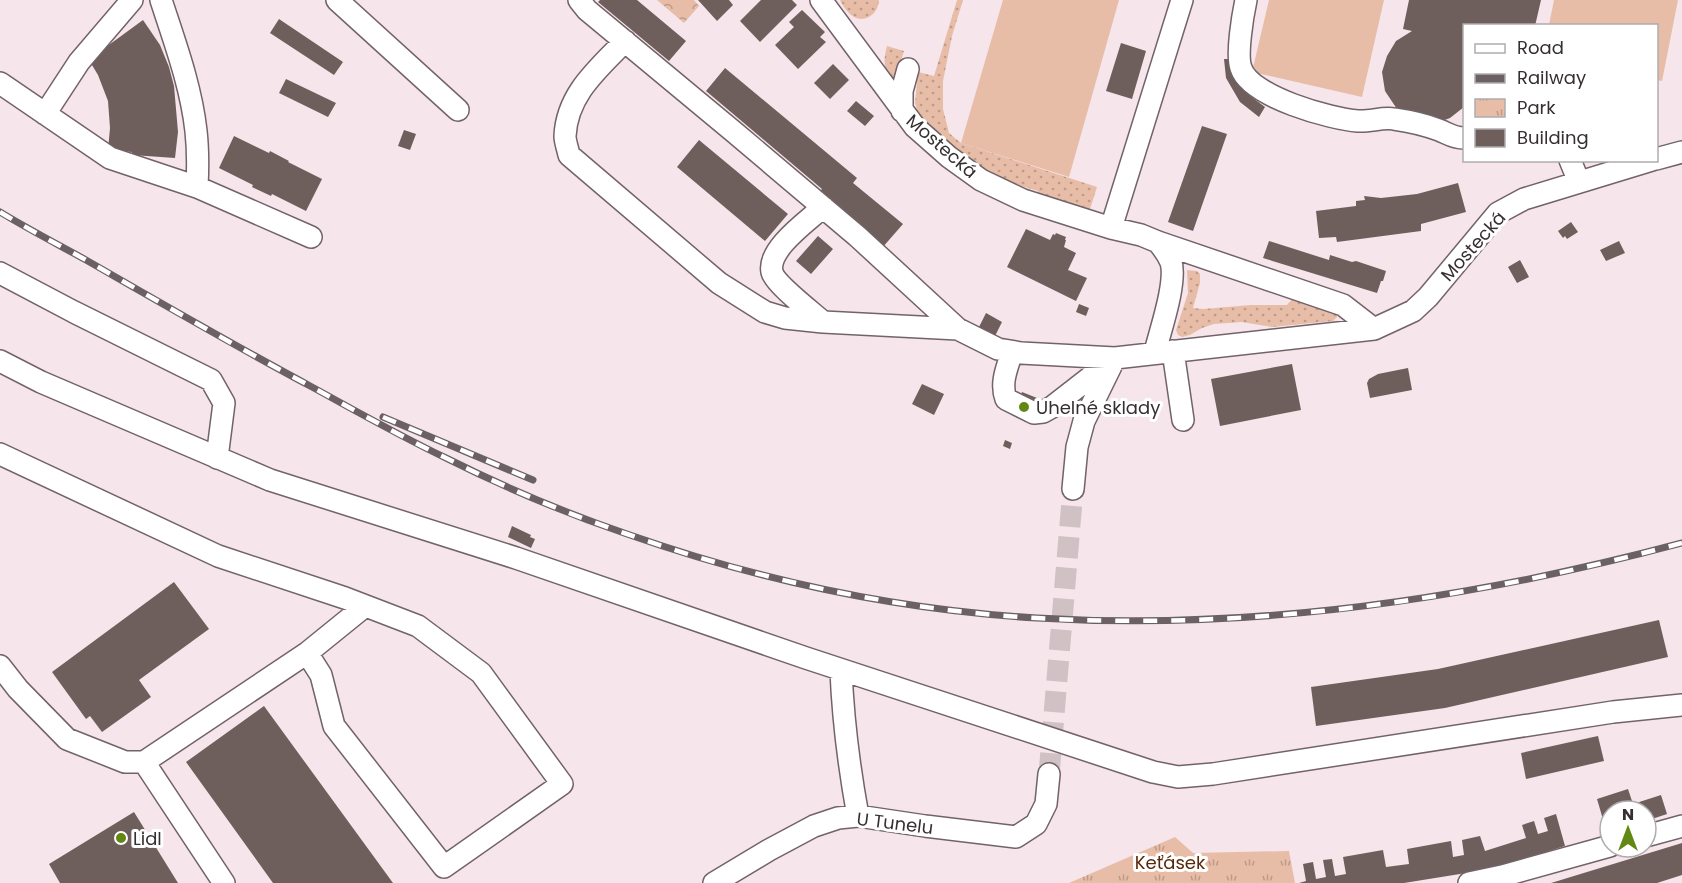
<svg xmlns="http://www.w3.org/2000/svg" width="1682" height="883" viewBox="0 0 1682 883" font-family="Poppins,sans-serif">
  <defs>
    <pattern id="grass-dots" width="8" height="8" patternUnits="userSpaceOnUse" patternTransform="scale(1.5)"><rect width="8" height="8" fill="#e8bda7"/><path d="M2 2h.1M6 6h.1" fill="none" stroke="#bd9a89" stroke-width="1.8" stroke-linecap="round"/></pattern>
    <pattern id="forest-crowns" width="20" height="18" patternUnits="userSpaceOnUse" patternTransform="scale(1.5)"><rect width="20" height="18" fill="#e8bda7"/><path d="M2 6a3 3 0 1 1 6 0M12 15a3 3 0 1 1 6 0" fill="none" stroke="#bd9a89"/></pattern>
    <pattern id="park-tufts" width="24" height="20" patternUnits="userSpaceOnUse" patternTransform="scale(1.5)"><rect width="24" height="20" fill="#e8bda7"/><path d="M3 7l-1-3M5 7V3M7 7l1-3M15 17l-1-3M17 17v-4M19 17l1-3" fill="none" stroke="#bd9a89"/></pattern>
  </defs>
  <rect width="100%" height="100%" fill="#f6e5ea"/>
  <path fill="url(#grass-dots)" d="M 840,0 L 879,0 C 878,17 860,26 848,12 C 845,9 842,4 840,0 Z
    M 957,0 L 963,0 L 952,36 L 943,81 L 943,109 L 949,133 L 961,143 L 1097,187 L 1089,212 L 1037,196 L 1038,191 L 1021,186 L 1018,190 L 983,178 L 919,116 L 915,103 L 918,72 L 934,76 Z
    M 887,46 L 904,51 L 894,81 C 883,69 883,62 887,46 Z
    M 1187,270 L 1197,271 L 1200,274 L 1200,283 L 1193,308 L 1203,309 L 1251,305 L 1287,305 L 1296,295 L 1338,312 L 1337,317 L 1333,321 L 1272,327 L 1242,322 L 1214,324 L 1202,328 L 1190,335 L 1182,337 L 1178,335 L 1176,330 L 1188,293 Z"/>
  <path fill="url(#forest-crowns)" d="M 657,0 L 694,0 L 699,6 L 684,23 Z"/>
  <path fill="url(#park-tufts)" d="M 1175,837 L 1193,853 L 1289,851 L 1295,883 L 1069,883 Z"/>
  <path fill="#e8bda7" d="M 1003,0 L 1119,0 L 1069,177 L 961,143 Z
    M 1269,0 L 1384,0 L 1362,97 L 1252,72 Z
    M 1554,0 L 1678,0 L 1662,81 L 1657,80 L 1656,26 L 1549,25 Z"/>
  <path fill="#6e5f5d" d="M 600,0 L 637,0 L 686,41 L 669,61 L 598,2 Z
    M 698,0 L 729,0 L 733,5 L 717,21 Z
    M 761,0 L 792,0 L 797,5 L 760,42 L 740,21 Z
    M 1409,0 L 1541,0 L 1535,26 L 1464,26 L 1464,107 L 1450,118 L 1442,121 L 1397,109 L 1385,91 L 1382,72 L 1387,56 L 1396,41 L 1412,31 L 1403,29 Z
    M 802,10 L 825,32 L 820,37 L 826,42 L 798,69 L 775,45 L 794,27 L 789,22 Z
    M 279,19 L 343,62 L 334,75 L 270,33 Z
    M 143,20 L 160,45 L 169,67 L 174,86 L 178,132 L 175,158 L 132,155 L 132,152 L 108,150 L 110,128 L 108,101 L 98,75 L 92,65 L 88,67 L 91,58 Z
    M 1121,43 L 1146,51 L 1132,99 L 1106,91 Z
    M 1224,59 L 1235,59 L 1236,77 L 1249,95 L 1265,107 L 1259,117 L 1240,102 L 1226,78 Z
    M 833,64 L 849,80 L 830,99 L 814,83 Z
    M 725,68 L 857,178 L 853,183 L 903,224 L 882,248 L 817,194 L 822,189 L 706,91 Z
    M 286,79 L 336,103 L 328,117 L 279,93 Z
    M 856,101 L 874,116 L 865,126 L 847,111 Z
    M 1202,126 L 1227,134 L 1193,231 L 1168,222 Z
    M 404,130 L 416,134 L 410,150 L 398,146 Z
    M 234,136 L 269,153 L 270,151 L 289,161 L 288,162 L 322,179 L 306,211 L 272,194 L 271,196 L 252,187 L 253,185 L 219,168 Z
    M 699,140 L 788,214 L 765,241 L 677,167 Z
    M 1458,183 L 1466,212 L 1421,224 L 1421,231 L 1337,242 L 1336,237 L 1319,238 L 1316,211 L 1356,206 L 1356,201 L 1365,200 L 1364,196 L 1381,198 L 1417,194 Z
    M 1571,222 L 1578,232 L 1567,239 L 1565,236 L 1563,238 L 1558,231 Z
    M 1026,229 L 1050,240 L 1053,234 L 1055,235 L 1056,233 L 1066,237 L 1065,240 L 1066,240 L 1064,247 L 1076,253 L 1068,270 L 1087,278 L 1076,301 L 1007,267 Z
    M 818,236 L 833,249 L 811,274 L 796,261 Z
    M 1269,241 L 1329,260 L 1330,255 L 1352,262 L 1356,261 L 1386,271 L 1383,281 L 1381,281 L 1377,293 L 1263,258 Z
    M 1619,241 L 1625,253 L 1606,261 L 1600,250 Z
    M 1520,260 L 1529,277 L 1517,283 L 1508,267 Z
    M 1079,304 L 1089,308 L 1086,316 L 1076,312 Z
    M 986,313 L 1002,322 L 995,336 L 979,327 Z
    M 1292,364 L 1301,410 L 1220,426 L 1211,379 Z
    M 1408,368 L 1412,390 L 1370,398 L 1367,383 L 1369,379 L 1378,374 Z
    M 922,384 L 944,394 L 934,415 L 912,404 Z
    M 1022,392 L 1037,398 L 1026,422 L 1012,415 Z
    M 1005,440 L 1012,443 L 1010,449 L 1003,446 Z
    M 512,526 L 531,535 L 530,537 L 535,539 L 531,548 L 508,537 Z
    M 174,582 L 209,629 L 139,680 L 151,697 L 102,732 L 90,716 L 86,719 L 52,672 Z
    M 1659,620 L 1668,657 L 1445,708 L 1316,726 L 1311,687 L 1438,669 Z
    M 264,706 L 393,883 L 273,883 L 186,762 Z
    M 1598,736 L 1604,761 L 1526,779 L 1521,753 Z
    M 1628,789 L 1633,804 L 1661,795 L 1667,814 L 1646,821 L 1646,811 L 1610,811 L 1610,832 L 1607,833 L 1597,799 Z
    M 134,812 L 178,883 L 60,883 L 49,864 Z
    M 1556,814 L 1565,846 L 1491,869 L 1404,883 L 1299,883 L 1306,881 L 1303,864 L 1313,862 L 1316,879 L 1326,877 L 1323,860 L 1332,859 L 1335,876 L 1346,874 L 1343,857 L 1383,850 L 1386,867 L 1409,864 L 1407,849 L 1451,841 L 1453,857 L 1464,855 L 1462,840 L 1480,836 L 1485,851 L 1526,838 L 1522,825 L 1534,821 L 1538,834 L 1548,831 L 1544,818 Z
    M 1682,843 L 1682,875 L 1657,883 L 1551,883 Z"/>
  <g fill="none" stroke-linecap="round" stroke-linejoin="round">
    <path stroke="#d0c1c5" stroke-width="21" stroke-dasharray="21 10" stroke-linecap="butt" d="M 1049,774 L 1073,489"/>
    <g stroke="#726368" stroke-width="24">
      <path id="minor" d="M 161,0 C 175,43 191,86 196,131 C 198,149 198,168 197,187 L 311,237
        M 337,0 L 458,110
        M 579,0 L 587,10 L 734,132 L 857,236 L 958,329 L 998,349 L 1021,353 L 1115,358 L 1374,329 L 1413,311 L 1428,297 L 1498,213 L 1524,199 L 1652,160
        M 821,0 L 915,127 L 949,157 L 981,180 L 1023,200 L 1111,228 L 1141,235 L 1158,242 L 1343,305 L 1374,329
        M 1246,0 C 1243,14 1236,55 1241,68 C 1250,97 1331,119 1358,121 C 1370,122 1382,117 1394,119 C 1408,121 1426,125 1439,130 C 1449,134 1453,138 1464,138
        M 625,41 C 598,69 567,94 565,136 C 565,142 568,149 569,155 L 719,283 L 765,312 L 785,318 L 823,322 L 958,329
        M 0,83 L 110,158 L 197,187
        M 902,111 L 902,91 L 908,69
        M 45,114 L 79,62 L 132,0
        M 1656,159 L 1682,152
        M 1570,160 L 1579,182
        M 823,207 C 808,221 767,249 772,272 C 775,284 813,313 823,322
        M 1111,228 L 1182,0
        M 0,273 L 74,312 L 211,380 L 224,403 L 217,458
        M 1173,351 L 1183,420
        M 1012,352 C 1007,368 1000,383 1006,399 L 1034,413 L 1043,412 L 1052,407 L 1115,358
        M 1155,352 C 1160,331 1177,283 1171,262 C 1168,255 1163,248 1158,242
        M 0,361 L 41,382 L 270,480 L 516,558 L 806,658 L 1153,772 L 1178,777 L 1213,774 L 1613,712 L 1682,705
        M 0,454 L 218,556 L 345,598 L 418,626 L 481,673 L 562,784 L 444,867 L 334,726 L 321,675 L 307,653
        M 1073,489 L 1077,447 L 1084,421 L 1111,366
        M 0,666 L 18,689 L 67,739 L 125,762 L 144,762 L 307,653 L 365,606
        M 841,670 C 843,720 849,767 858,816
        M 144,762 L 224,883
        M 1646,836 L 1682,826
        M 714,883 L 769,850 L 814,826 L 838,818 L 858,816 L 925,826 L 1016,837 L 1036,824 L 1046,804 L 1049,774
        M 1469,883 L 1502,876 L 1610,846"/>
    </g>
    <use href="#minor" stroke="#fff" stroke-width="21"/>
    <g stroke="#6b6164" stroke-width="7">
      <path id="rail" d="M 0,212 C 28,229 57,244 86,260 C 161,303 235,346 312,387 C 356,411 400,436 446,458 C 504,487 565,513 627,534 C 758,580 898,610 1037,618 C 1255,631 1472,599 1682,543
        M 383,417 L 533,480"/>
    </g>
    <use href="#rail" stroke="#fff" stroke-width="4.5" stroke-dasharray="14" stroke-linecap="butt"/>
  </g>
  <g fill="#608813" stroke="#fff" stroke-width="2">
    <circle cx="1024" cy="407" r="6"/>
    <circle cx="121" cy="838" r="6"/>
  </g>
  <g text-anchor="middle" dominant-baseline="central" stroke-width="6" stroke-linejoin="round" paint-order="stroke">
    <g font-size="18" fill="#362f31" stroke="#fff">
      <text transform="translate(942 146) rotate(41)">Mostecká</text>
      <text transform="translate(1473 246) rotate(-48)">Mostecká</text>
      <text transform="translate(895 823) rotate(7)">U Tunelu</text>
    </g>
    <g font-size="18" fill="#362f31" stroke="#fff" text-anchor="start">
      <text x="1036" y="407">Uhelné sklady</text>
      <text x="133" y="838">Lidl</text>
    </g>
    <g font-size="18" fill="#58290a" stroke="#fff">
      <text x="1170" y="862">Keťásek</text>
    </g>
  </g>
  <rect x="1463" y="24" width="195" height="138" fill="#ffffff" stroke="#afacad" stroke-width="1.5"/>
  <rect x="1475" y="44" width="30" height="9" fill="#ffffff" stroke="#afacad" stroke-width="1.5"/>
  <text x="1517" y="54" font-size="18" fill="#362f31">Road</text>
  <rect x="1475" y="74" width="30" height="9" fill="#6b6164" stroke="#afacad" stroke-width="1.5"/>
  <text x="1517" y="84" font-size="18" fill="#362f31">Railway</text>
  <rect x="1475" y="99" width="30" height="18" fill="url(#park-tufts)" stroke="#afacad" stroke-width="1.5"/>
  <text x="1517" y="114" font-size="18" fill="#362f31">Park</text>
  <rect x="1475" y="129" width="30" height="18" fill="#6e5f5d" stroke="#afacad" stroke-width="1.5"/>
  <text x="1517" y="144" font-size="18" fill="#362f31">Building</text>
  <g transform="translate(1628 829)"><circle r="28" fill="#ffffff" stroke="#afacad" stroke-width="1.5"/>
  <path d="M0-4.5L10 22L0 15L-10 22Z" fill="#608813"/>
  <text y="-9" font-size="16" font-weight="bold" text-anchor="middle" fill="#362f31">N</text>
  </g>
</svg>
